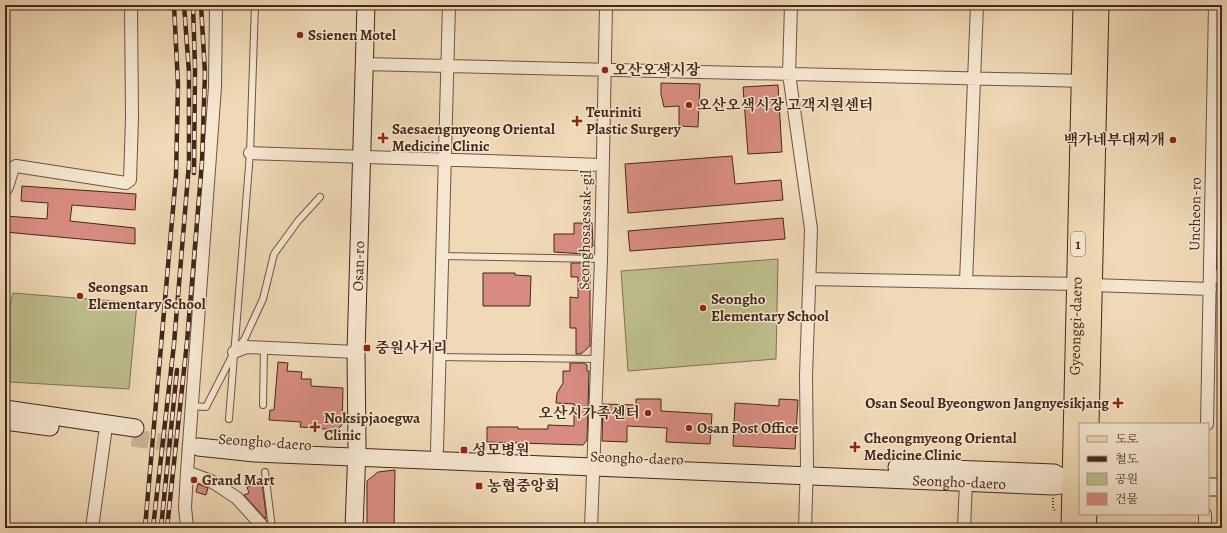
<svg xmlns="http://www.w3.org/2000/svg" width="1227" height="533" viewBox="0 0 1227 533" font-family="Alegreya,'Noto Serif KR',serif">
  <rect width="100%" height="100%" fill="#f0d9b6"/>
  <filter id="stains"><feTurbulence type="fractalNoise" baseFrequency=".005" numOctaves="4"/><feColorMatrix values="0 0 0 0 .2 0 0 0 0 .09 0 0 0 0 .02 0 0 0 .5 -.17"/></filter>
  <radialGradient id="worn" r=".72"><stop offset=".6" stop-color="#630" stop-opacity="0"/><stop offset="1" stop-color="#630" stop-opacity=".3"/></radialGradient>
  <path fill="#bdbe8b" stroke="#807252" d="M 778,259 L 776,359 L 628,371 L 621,271 Z
    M 13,293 L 137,303 L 129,389 L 10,382 L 10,306 Z"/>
  <path fill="#d88c81" stroke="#44271a" d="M 661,83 L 700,84 L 698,127 L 679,126 L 679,106 L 664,107 L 661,94 Z
    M 778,85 L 782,152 L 748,154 L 743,87 Z
    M 732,156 L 735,184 L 781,180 L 783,200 L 628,213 L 625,164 Z
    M 22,186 L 136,194 L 135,210 L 72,205 L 70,221 L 135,228 L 135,244 L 5,232 L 5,216 L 47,219 L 48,203 L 21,201 Z
    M 783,218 L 785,239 L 630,251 L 628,231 Z
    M 574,223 L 592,223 L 593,246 L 584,254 L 554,252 L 554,234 L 574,234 Z
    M 571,263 L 587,263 L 590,269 L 590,346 L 581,354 L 576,354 L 576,328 L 570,328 L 570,297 L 578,298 L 578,277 L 571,277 Z
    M 483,273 L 515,273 L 515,275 L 531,276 L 530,306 L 483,306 Z
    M 278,362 L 288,363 L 287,371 L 302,372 L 301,379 L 311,379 L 311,386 L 343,388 L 342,425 L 337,430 L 300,427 L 301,422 L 269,420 L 270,410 L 274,410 Z
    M 570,363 L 584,363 L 587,365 L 587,371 L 589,371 L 587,440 L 583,445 L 487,442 L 487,427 L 518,427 L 518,429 L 548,429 L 548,425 L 574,426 L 574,404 L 556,403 L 557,393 L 563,383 L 563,371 L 570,371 Z
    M 636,399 L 661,399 L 661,411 L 712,414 L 710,444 L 666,442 L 667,428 L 627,426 L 627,442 L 602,441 L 603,404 L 636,405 Z
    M 779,399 L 798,400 L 795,449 L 733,446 L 735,403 L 779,406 Z
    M 395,470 L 394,528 L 367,528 L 367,481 L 378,472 Z
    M 262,483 L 266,514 L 266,519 L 244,495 L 249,493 L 247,487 Z
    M 198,484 L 208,488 L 206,495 L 196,492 Z"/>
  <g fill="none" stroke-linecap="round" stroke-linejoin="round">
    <path stroke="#ceb597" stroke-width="17" stroke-dasharray="17 8" stroke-linecap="butt" d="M 132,438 L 198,447"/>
    <g stroke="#6f5441" stroke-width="8">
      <path id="lane" d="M 442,256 L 601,259
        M 237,348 L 244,340 L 263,299 L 274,254 L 298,221 L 320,197
        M 439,357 L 597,359
        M 263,405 L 264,348
        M 191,406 L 206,407 L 232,356
        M 229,419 L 250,153 L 255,5
        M 265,472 L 272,528"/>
    </g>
    <g stroke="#6f5441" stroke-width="14">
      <path id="street" d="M 216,5 L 215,87 L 187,472 L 211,481 L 237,498 L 264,528
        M 791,5 L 789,74 L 811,229 L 806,376 L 807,464 L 805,528
        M 364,64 L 1087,81
        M 250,153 L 602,165
        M 5,190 L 7,187 L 13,168 L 16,166 L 126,183 L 130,180 L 132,118 L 131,5
        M 1210,276 L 1222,277
        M 810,279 L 1077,284
        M 966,282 L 977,5
        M 1092,285 L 1210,289
        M 234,352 L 247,347 L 356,352
        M 1207,424 L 1215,5
        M 437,450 L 449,5
        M 92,528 L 105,434
        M 187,528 L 185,507 L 187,472
        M 591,528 L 601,259 L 606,5
        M 964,528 L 966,482
        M 1205,528 L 1205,514"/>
    </g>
    <g stroke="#44271a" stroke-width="19">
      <g id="secondary">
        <path d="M 5,409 L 135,428"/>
        <path d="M 5,421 L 50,427"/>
        <path id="s1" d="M 198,447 L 255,453 L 1054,486 L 1072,483 L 1080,483"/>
        <path d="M 897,467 L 1054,473 L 1072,483"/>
        <path d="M 1208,487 L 1222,487"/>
        <path id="s2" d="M 354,528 L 357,448 L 356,352 L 366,5"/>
      </g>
    </g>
    <g stroke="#44271a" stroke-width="21">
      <g id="primary">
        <path d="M 1089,424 L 1099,5"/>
        <path id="s3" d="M 1071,528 L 1083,5"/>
        <path d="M 1086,528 L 1087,514"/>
      </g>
    </g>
    <path stroke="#44271a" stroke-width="2" stroke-dasharray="1 2" stroke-linecap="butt" d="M 1053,498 L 1053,508 L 1056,512"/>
    <use href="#lane" stroke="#f5e6d0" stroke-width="6"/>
    <use href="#street" stroke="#f5e6d0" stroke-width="12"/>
    <use href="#secondary" stroke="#f5e6d0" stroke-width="17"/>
    <use href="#primary" stroke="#f0d9b6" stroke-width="19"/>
    <g stroke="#44271a" stroke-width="4.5">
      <path id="rail" d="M 193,5 L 195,68 L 194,173
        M 145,528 L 176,175 L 178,85 L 174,5
        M 153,528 L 174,344 L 189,164 L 189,72 L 184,5
        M 161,528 L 177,370
        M 167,528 L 187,342 L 202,162 L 205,73 L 201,5"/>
    </g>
    <use href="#rail" stroke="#f5e6d0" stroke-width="3" stroke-dasharray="9" stroke-linecap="butt"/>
  </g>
  <g fill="#8f2418" stroke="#f5e6d0" stroke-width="1.5">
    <circle cx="300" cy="35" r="4"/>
    <circle cx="605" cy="70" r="4"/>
    <circle cx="689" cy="105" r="4"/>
    <path d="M575 115h4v4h4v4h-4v4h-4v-4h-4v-4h4z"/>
    <path d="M381 132h4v4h4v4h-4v4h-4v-4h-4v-4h4z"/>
    <circle cx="1173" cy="140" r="4"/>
    <circle cx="80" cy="296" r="4"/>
    <circle cx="703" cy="308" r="4"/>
    <rect x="363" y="344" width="8" height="8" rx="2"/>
    <path d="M1116 397h4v4h4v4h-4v4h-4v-4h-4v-4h4z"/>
    <circle cx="648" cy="413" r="4"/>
    <path d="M313 421h4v4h4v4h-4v4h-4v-4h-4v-4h4z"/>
    <circle cx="689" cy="428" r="4"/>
    <path d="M853 441h4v4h4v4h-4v4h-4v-4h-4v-4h4z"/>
    <rect x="460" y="446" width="8" height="8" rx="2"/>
    <circle cx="194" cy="480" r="4"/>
    <rect x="475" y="482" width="8" height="8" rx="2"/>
  </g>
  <g text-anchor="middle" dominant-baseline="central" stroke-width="3" stroke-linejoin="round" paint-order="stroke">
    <rect fill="#f5e6d0" stroke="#796051" stroke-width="1" x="1071" y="232" width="14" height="24" rx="3"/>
    <g font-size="14" font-weight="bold" fill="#44271a">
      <text x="1078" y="244">1</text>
    </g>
    <g font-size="15" font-weight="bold" fill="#44271a" stroke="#f5e6d0" text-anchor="start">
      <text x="308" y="35">Ssienen Motel</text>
      <text x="613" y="70">오산오색시장</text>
      <text x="697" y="105">오산오색시장 고객지원센터</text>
      <text x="586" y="112">Teuriniti<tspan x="586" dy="17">Plastic Surgery</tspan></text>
      <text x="392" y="129">Saesaengmyeong Oriental<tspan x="392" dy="17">Medicine Clinic</tspan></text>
      <text x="1165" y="140" text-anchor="end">백가네부대찌개</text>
      <text x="88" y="287">Seongsan<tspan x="88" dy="17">Elementary School</tspan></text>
      <text x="711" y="299">Seongho<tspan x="711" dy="17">Elementary School</tspan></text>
      <text x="375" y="348">중원사거리</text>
      <text x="1109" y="403" text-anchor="end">Osan Seoul Byeongwon Jangnyesikjang</text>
      <text x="640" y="413" text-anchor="end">오산시가족센터</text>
      <text x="324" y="418">Noksipjaoegwa<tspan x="324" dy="17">Clinic</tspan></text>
      <text x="697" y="428">Osan Post Office</text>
      <text x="864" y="438">Cheongmyeong Oriental<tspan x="864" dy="17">Medicine Clinic</tspan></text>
      <text x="472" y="450">성모병원</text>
      <text x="202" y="480">Grand Mart</text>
      <text x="487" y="486">농협중앙회</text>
    </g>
    <g font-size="15" fill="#44271a" stroke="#f5e6d0">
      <text transform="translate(1195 214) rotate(-89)">Uncheon-ro</text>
      <text transform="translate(585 230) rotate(-89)">Seonghosaessak-gil</text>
      <text stroke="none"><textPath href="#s2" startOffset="262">Osan-ro</textPath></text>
      <text stroke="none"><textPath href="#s3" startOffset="202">Gyeonggi-daero</textPath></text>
      <text transform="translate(265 442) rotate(4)">Seongho-daero</text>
      <text transform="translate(637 458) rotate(2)">Seongho-daero</text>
      <text stroke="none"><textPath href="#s1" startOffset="762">Seongho-daero</textPath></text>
    </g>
  </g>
  <rect width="1227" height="533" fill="none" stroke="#f0d9b6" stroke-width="20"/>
  <rect x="6" y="6" width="1215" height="521" fill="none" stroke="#44271a" stroke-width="2"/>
  <rect x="10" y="10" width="1207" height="513" fill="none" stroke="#44271a"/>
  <rect x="1079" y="423" width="130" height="92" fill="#f5e6d0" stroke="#ae9a87"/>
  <rect x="1087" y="436" width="20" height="6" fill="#f0d9b6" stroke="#ae9a87"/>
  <text x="1115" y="443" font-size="12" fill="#44271a">도로</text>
  <rect x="1087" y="456" width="20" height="6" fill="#44271a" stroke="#ae9a87"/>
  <text x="1115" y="463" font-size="12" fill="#44271a">철도</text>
  <rect x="1087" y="473" width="20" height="12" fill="#bdbe8b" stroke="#ae9a87"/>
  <text x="1115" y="483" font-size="12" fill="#44271a">공원</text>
  <rect x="1087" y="493" width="20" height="12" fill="#d88c81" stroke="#ae9a87"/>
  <text x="1115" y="503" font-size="12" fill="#44271a">건물</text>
  <rect width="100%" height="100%" filter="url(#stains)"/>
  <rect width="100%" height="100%" fill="url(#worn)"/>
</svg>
